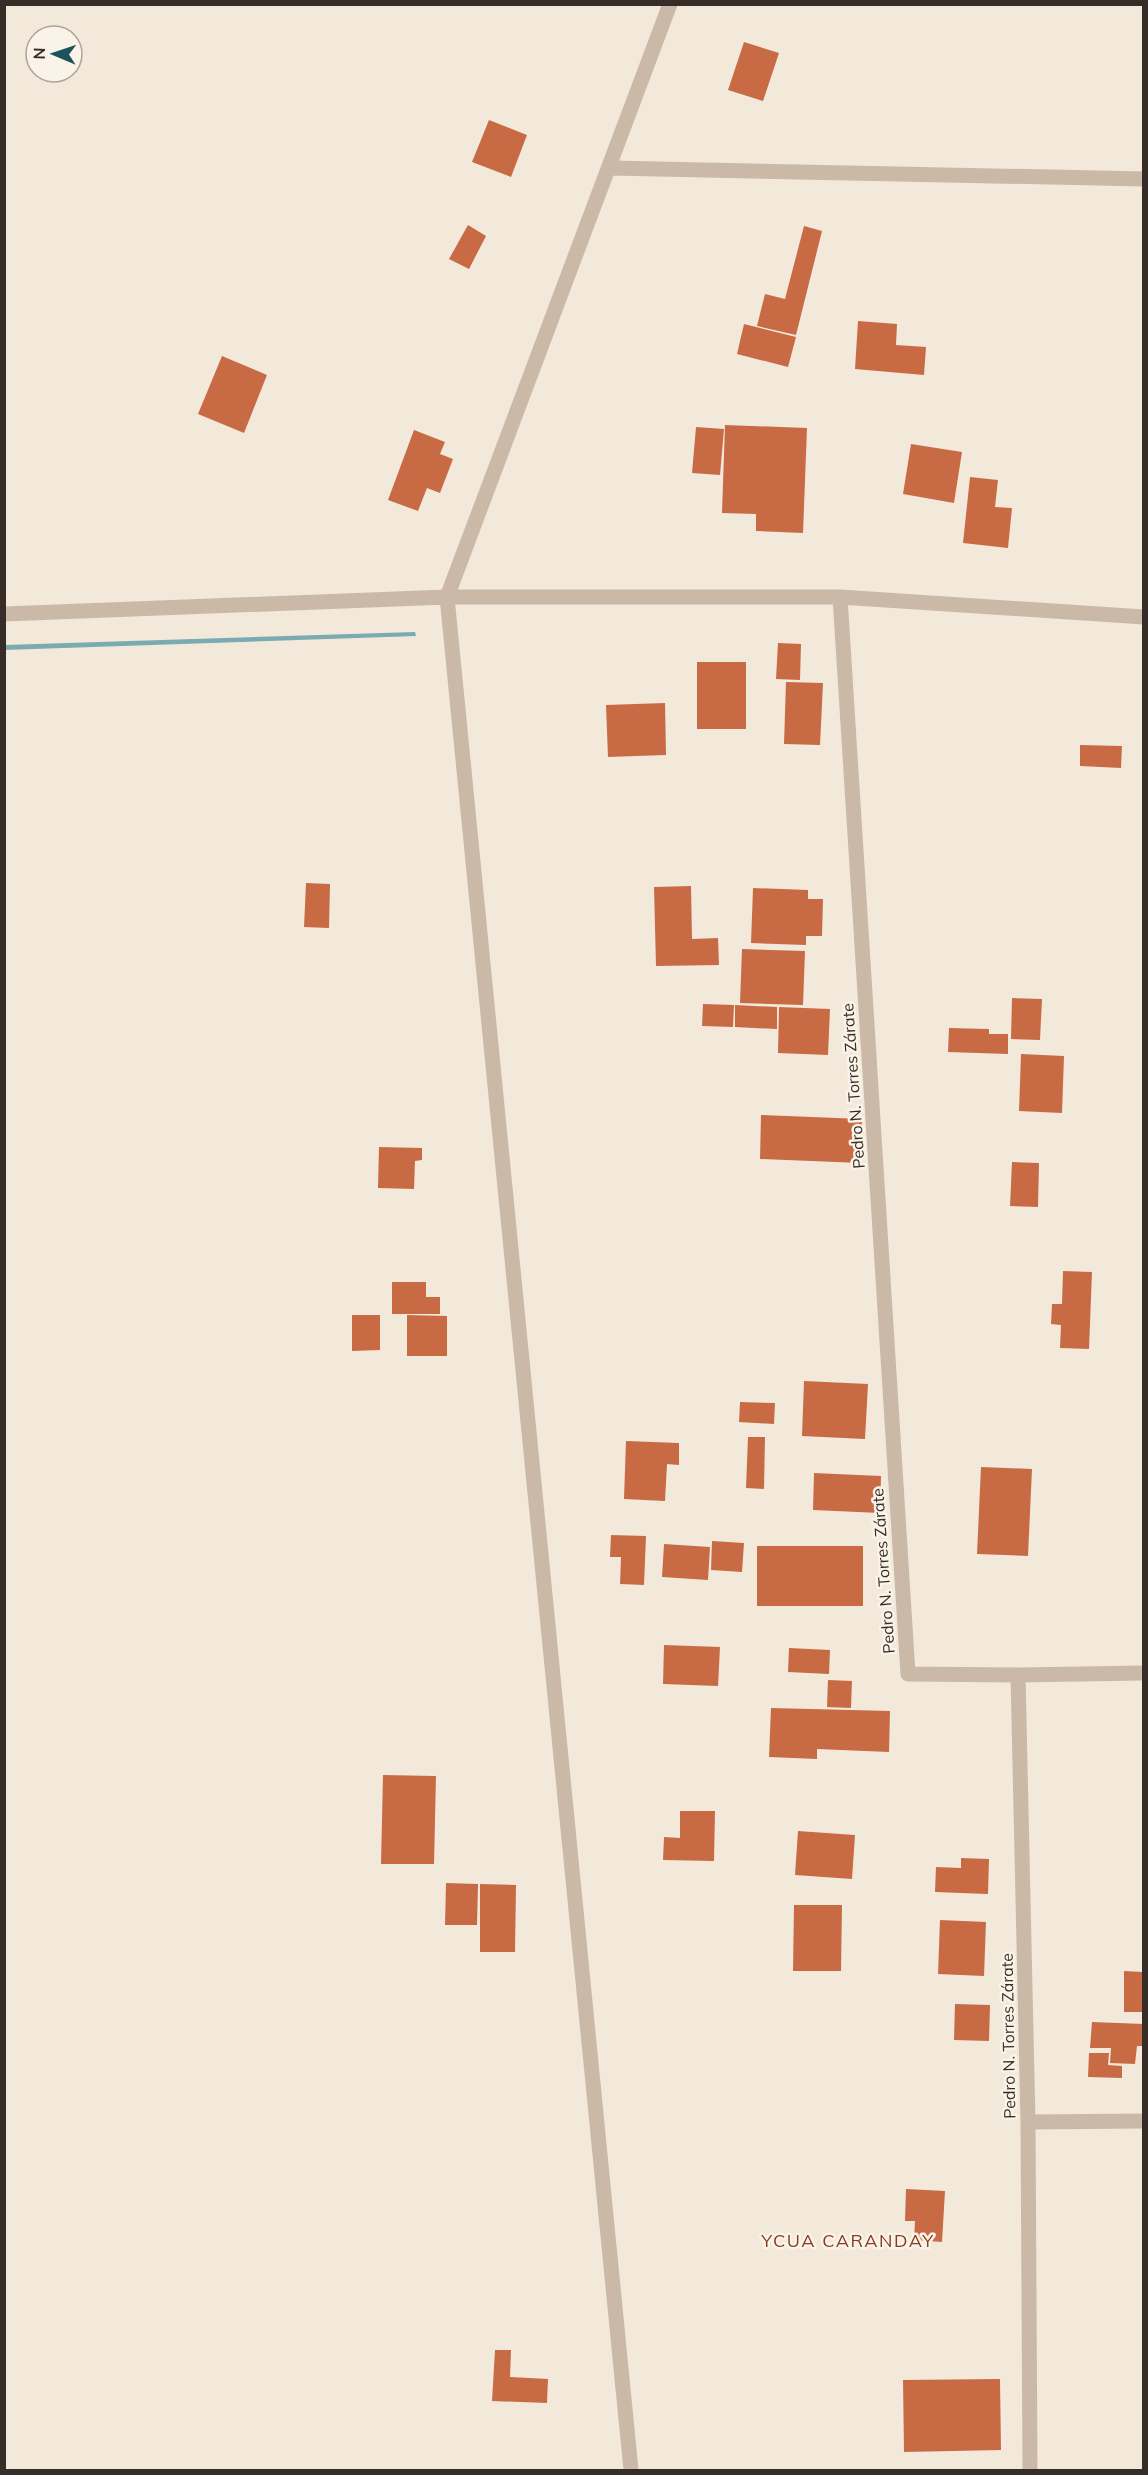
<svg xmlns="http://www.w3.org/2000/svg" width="1148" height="2475" viewBox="0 0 1148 2475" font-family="Mulish,sans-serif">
  <rect width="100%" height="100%" fill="#f2e9db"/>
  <path fill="#7aabb0" d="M 415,632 L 416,636 L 4,650 L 5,645 Z"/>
  <path fill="#c86b44" d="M 744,42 L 779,53 L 763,101 L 728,90 Z
    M 489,120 L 527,135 L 511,177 L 472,162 Z
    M 468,225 L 486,236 L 469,269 L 449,259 Z
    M 804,226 L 822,231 L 796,335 L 757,326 L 765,294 L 785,299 Z
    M 858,321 L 897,324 L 896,345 L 926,347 L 924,375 L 855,369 Z
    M 744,324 L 796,337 L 788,367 L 737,354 Z
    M 222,356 L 267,375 L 244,433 L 198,414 Z
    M 725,425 L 807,428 L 803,533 L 756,531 L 756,514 L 722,513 Z
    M 696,427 L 724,429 L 720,475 L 692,473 Z
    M 414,430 L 445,442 L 440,454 L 453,459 L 440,493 L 427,488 L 418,511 L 388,500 Z
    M 911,444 L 962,452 L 954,503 L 903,494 Z
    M 970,477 L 998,480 L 995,507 L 1012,508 L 1008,548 L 963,543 Z
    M 778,643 L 801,644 L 800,680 L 776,679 Z
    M 697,662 L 746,662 L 746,729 L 697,729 Z
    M 786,682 L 823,683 L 820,745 L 784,744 Z
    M 665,703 L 666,755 L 608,757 L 606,705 Z
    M 1080,745 L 1122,746 L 1121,768 L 1080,766 Z
    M 306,883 L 330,884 L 329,928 L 304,927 Z
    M 691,886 L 692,939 L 718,938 L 719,965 L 656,966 L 654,887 Z
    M 753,888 L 808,890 L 808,899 L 823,899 L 822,936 L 806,936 L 806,945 L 751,943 Z
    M 742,949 L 805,951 L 803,1005 L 740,1003 Z
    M 1012,998 L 1042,999 L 1040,1040 L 1011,1039 Z
    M 703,1004 L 734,1005 L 733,1027 L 702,1026 Z
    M 735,1005 L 777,1007 L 777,1029 L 735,1027 Z
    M 779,1007 L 830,1009 L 828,1055 L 778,1053 Z
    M 949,1028 L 989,1029 L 989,1034 L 1008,1034 L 1008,1054 L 948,1052 Z
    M 1021,1054 L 1064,1056 L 1062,1113 L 1019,1111 Z
    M 761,1115 L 862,1119 L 861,1163 L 760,1159 Z
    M 379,1147 L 422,1148 L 422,1160 L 415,1161 L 414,1189 L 378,1188 Z
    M 1012,1162 L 1039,1163 L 1038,1207 L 1010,1206 Z
    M 1063,1271 L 1092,1272 L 1089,1349 L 1060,1348 L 1061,1325 L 1051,1324 L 1052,1304 L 1062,1304 Z
    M 392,1282 L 426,1282 L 426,1297 L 440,1297 L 440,1314 L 392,1314 Z
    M 352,1315 L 380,1315 L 380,1350 L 352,1351 Z
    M 407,1315 L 447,1316 L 447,1356 L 407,1356 Z
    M 804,1381 L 868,1384 L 865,1439 L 802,1436 Z
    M 740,1402 L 775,1403 L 774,1424 L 739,1422 Z
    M 748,1437 L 765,1437 L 764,1489 L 746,1488 Z
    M 626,1441 L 679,1443 L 679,1465 L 667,1464 L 665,1501 L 624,1499 Z
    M 981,1467 L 1032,1469 L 1028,1556 L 977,1554 Z
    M 814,1473 L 881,1476 L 880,1513 L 813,1510 Z
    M 611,1535 L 646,1536 L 644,1585 L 620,1584 L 621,1557 L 610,1557 Z
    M 712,1541 L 744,1543 L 742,1572 L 711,1570 Z
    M 664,1544 L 710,1547 L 708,1580 L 662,1577 Z
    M 757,1546 L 863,1546 L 863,1606 L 757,1606 Z
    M 664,1645 L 720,1647 L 718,1686 L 663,1684 Z
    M 789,1648 L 830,1650 L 829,1674 L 788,1672 Z
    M 828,1680 L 852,1681 L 851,1708 L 827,1707 Z
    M 771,1708 L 890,1711 L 889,1752 L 817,1749 L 817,1759 L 769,1757 Z
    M 383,1775 L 436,1776 L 434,1864 L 381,1864 Z
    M 680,1811 L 715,1811 L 714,1861 L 663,1860 L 664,1837 L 680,1838 Z
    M 798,1831 L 855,1835 L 852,1879 L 795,1875 Z
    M 961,1858 L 989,1859 L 988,1894 L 935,1892 L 936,1867 L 961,1868 Z
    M 446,1883 L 478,1884 L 477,1925 L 445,1925 Z
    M 480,1884 L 516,1885 L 515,1952 L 480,1952 Z
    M 794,1905 L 842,1905 L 841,1971 L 793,1971 Z
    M 940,1920 L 986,1922 L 984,1976 L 938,1974 Z
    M 1124,1971 L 1144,1972 L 1144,2012 L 1124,2012 Z
    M 955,2004 L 990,2005 L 989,2041 L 954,2040 Z
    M 1092,2022 L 1144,2024 L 1144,2046 L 1137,2046 L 1135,2064 L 1110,2063 L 1111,2048 L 1090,2048 Z
    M 1089,2053 L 1109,2053 L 1108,2065 L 1122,2066 L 1122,2078 L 1088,2077 Z
    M 906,2189 L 945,2191 L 942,2242 L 914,2240 L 915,2221 L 905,2221 Z
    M 495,2350 L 511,2350 L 510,2377 L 548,2379 L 547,2403 L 492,2401 Z
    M 1000,2379 L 1001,2450 L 904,2452 L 903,2380 Z"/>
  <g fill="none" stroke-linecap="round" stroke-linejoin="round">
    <path stroke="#cbb9a7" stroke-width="15" d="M 610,168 L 1144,179
      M 840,597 L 908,1674 L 1018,1675 L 1028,2122 L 1030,2470
      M 4,614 L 447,597 L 840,597 L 1144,617
      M 1018,1675 L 1144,1673
      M 1028,2122 L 1144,2121
      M 631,2470 L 447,597 L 670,4"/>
  </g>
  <g text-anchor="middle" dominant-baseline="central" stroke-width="5" stroke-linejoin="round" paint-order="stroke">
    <g font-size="16" fill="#372d28" stroke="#faf3e8">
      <text transform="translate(853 1086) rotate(-94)">Pedro N. Torres Zárate</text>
      <text transform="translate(883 1571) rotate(-94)">Pedro N. Torres Zárate</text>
      <text transform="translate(1008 2036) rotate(-91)">Pedro N. Torres Zárate</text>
    </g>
    <g font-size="18" letter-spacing="1.5" fill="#873e1f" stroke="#faf3e8">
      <text x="848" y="2240">YCUA CARANDAY</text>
    </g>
  </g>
  <rect width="1148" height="2475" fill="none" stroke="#372d28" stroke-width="12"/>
  <g transform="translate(54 54) rotate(272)"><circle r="28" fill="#faf3e8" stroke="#aca49b" stroke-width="1.5"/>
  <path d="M0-4.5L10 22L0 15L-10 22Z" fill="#1c5259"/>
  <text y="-9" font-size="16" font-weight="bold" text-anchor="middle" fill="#372d28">N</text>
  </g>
</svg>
